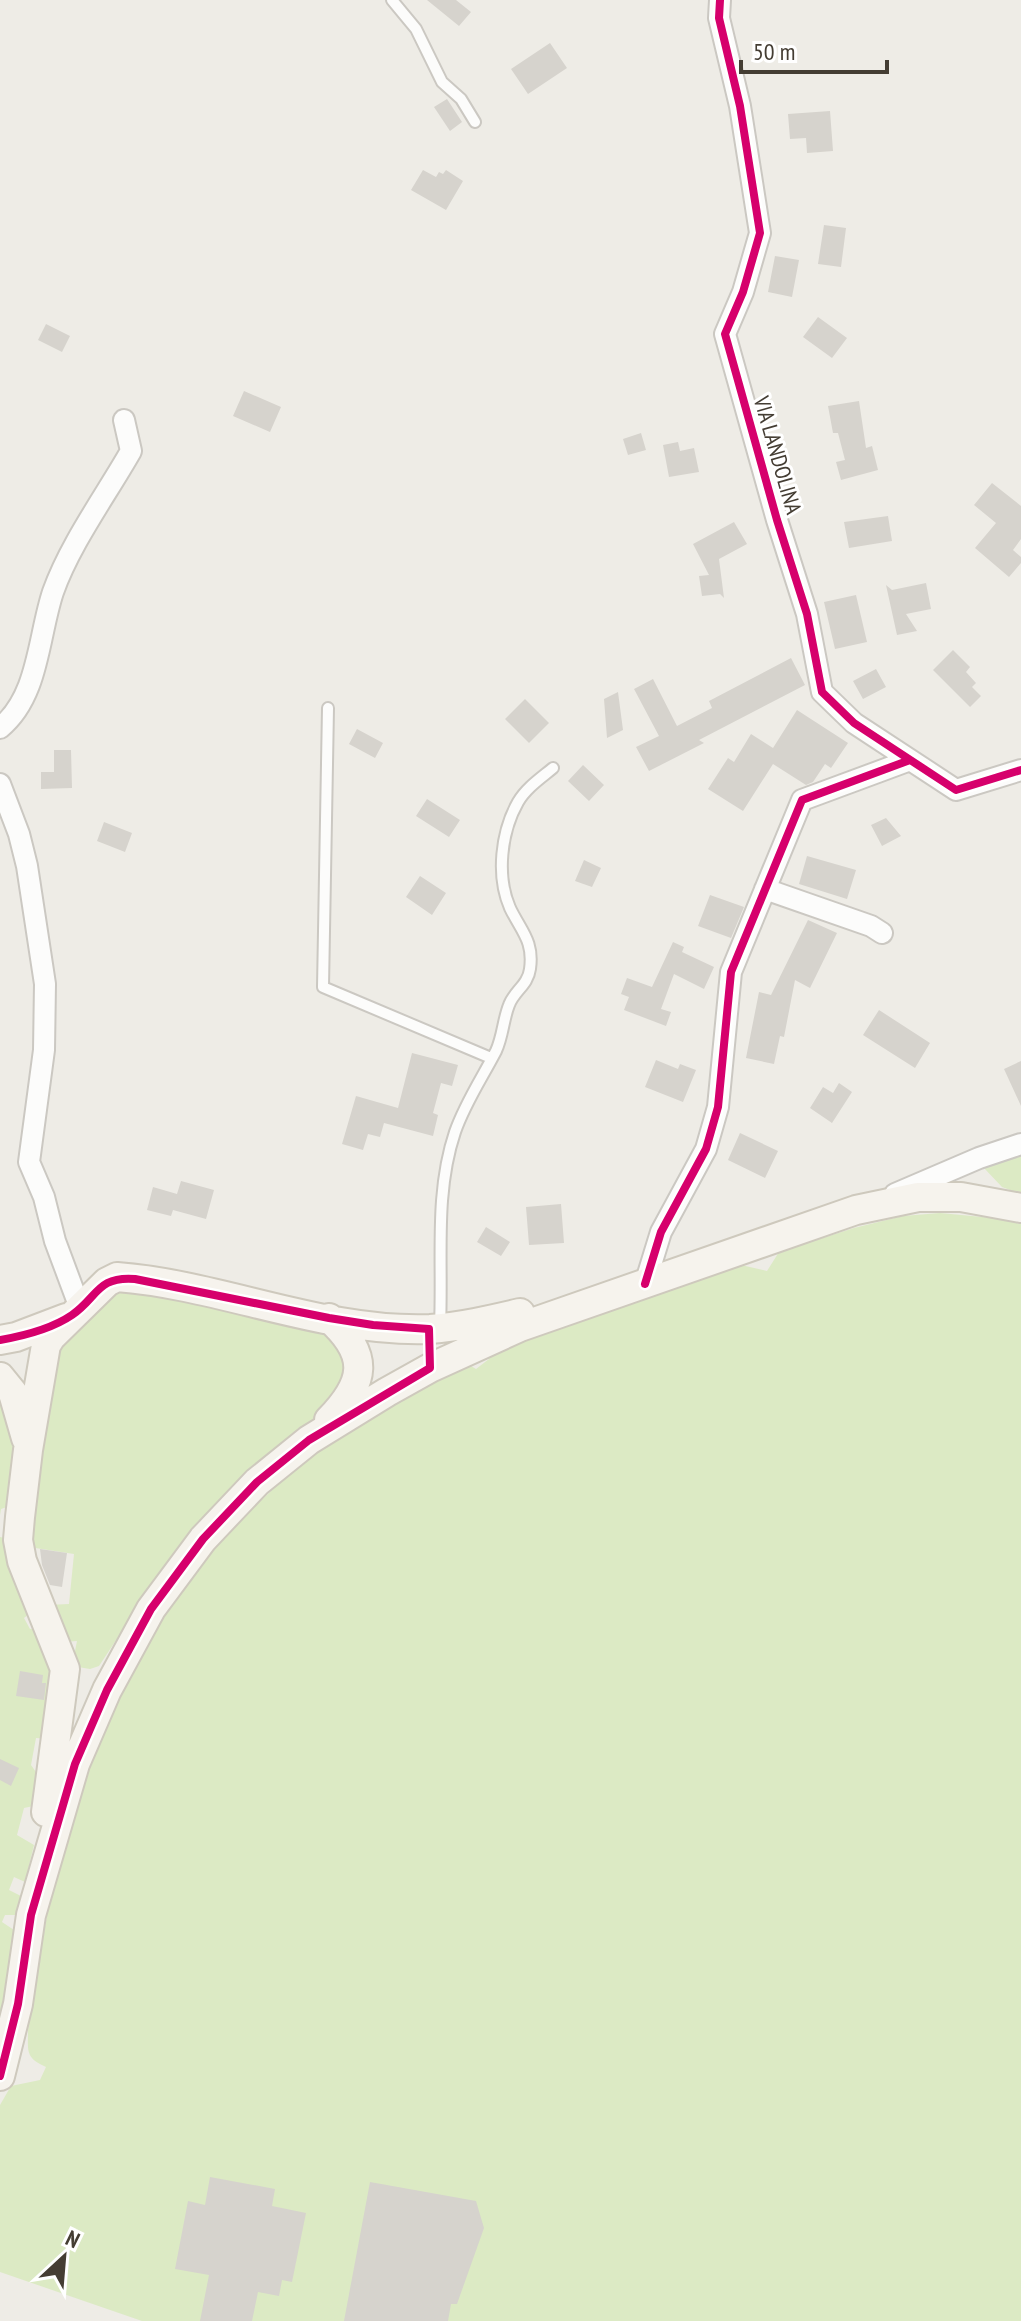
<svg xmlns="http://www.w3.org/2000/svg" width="1021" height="2321" viewBox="0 0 1021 2321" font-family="'PT Sans Narrow',sans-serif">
  <rect width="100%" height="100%" fill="#eeece6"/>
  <path fill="#dceac4" d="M 1021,1155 L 1021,1194 L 1002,1187 L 984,1168 Z
    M 940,1213 L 993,1218 L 1021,1224 L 1021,2321 L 142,2321 L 0,2272 L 0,2105 L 11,2086 L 40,2080 L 46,2067 C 25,2058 28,2051 28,2030 C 41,1958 49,1884 70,1815 C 107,1690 174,1581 269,1493 C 282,1480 295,1466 309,1456 C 358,1419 412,1391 466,1363 L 476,1369 L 489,1359 L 490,1352 L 741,1265 L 767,1271 L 779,1252 L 854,1228 L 903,1216 Z
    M 119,1288 L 322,1327 L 349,1354 L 338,1401 L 259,1463 L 198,1525 L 163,1569 L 99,1666 L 90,1669 L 72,1666 L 77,1641 L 63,1642 L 48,1605 L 69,1604 L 74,1554 L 29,1547 L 52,1352 Z
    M 0,1388 L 16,1422 L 13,1505 L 1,1509 L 0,1515 Z
    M 0,1537 L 9,1539 L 29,1614 L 24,1618 L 30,1629 L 37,1628 L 53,1661 L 48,1739 L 36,1738 L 31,1765 L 43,1782 L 38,1805 L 24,1808 L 17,1835 L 34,1845 L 25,1882 L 14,1877 L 9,1890 L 23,1897 L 19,1915 L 5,1915 L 2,1922 L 17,1932 L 0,2033 Z"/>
  <path fill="#d6d3cd" d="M 427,0 L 456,0 L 471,12 L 459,26 Z
    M 550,43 L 567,68 L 528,94 L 511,69 Z
    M 447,99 L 462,122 L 450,131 L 434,107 Z
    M 830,111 L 833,151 L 807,153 L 806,138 L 790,139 L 788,114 Z
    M 423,170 L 436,177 L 439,172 L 443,174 L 446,170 L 463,181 L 446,210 L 411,190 Z
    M 824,225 L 846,228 L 841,267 L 818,264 Z
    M 775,256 L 799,260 L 792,297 L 768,292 Z
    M 818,317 L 847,338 L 832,358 L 803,337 Z
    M 46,324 L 70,336 L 62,352 L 38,340 Z
    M 244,391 L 281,407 L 270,432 L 233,416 Z
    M 859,401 L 866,448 L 872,446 L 878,470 L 841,480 L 836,462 L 845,460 L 838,433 L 833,433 L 828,406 Z
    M 641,433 L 646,450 L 628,455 L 623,439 Z
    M 678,442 L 680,451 L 694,448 L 699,472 L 669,477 L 663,445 Z
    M 992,483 L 1021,506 L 1021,539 L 1013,550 L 1021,557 L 1021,563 L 1009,577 L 975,548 L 996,523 L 974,505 Z
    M 888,516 L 892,541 L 849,548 L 844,522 Z
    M 734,522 L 747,544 L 719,559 L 724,598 L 720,594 L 702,596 L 699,576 L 709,575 L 693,544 Z
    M 926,583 L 931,609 L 906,614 L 917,631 L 897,635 L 886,585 L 892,590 Z
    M 856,595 L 867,642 L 835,649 L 824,602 Z
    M 953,650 L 970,667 L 966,672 L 976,683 L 972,687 L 981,696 L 970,707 L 933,670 Z
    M 791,658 L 805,685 L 699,740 L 704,743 L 649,771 L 636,747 L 659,736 L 634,689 L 653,679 L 677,726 L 712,708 L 709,701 Z
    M 876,669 L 886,687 L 863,699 L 853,681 Z
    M 618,692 L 623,730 L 607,738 L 604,699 Z
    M 525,699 L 549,723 L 529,743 L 505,719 Z
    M 797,710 L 848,743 L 831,768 L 825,764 L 813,782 L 806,785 L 773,764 L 743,811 L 708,789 L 728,758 L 734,762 L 751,734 L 773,748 Z
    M 357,729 L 383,743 L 375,758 L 349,744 Z
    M 54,750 L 71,750 L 72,788 L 41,789 L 41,772 L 54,772 Z
    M 583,765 L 604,785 L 589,801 L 568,781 Z
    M 427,799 L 460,820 L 449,837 L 416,816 Z
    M 886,818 L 901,836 L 882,846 L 871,825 Z
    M 104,822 L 132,833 L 125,852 L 97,841 Z
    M 807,856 L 856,870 L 847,899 L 799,884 Z
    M 584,860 L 601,868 L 592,887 L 575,881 Z
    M 420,876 L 446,893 L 432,915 L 406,897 Z
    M 710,895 L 744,907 L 731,938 L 698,926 Z
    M 808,920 L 837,933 L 810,988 L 795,980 L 784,1037 L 780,1036 L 774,1064 L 746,1058 L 759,992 L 771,995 Z
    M 673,942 L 684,947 L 682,952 L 714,967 L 704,989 L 674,974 L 661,1009 L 671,1012 L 666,1026 L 624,1010 L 629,997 L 621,994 L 627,978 L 652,987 Z
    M 879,1010 L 930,1043 L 915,1068 L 863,1035 Z
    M 412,1053 L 458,1065 L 452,1086 L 441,1083 L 433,1113 L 438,1115 L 433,1136 L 384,1123 L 380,1137 L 368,1134 L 363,1150 L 342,1144 L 356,1096 L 398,1108 Z
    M 656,1060 L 678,1069 L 680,1064 L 696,1070 L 683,1102 L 645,1087 Z
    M 1021,1061 L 1021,1106 L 1004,1069 Z
    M 839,1083 L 852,1092 L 832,1123 L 810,1108 L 823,1087 L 833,1093 Z
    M 740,1133 L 778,1151 L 765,1178 L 728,1160 Z
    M 181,1181 L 214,1190 L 206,1219 L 173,1210 L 171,1216 L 147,1210 L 153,1187 L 177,1194 Z
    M 561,1204 L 564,1243 L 529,1245 L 526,1207 Z
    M 486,1227 L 510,1242 L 501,1256 L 477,1242 Z
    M 40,1549 L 67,1553 L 62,1587 L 50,1585 L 42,1565 Z
    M 20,1671 L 43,1675 L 42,1683 L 46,1683 L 44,1700 L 16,1696 Z
    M 0,1759 L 19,1768 L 11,1786 L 0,1780 Z
    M 210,2177 L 275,2189 L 272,2206 L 306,2213 L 292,2282 L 282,2280 L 279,2296 L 258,2292 L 252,2321 L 200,2321 L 209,2275 L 175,2269 L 188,2201 L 205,2205 Z
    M 370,2182 L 476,2201 L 484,2228 L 457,2304 L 451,2304 L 448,2321 L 344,2321 Z"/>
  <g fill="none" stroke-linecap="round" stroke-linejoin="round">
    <g stroke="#cbc8c2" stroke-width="14">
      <path id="lane" d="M 392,0 L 416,29 L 442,82 L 461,99 L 475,122
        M 328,708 L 323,987 L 491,1058
        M 440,1325 C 443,1261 434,1194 455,1132 C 465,1103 482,1078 496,1051 C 503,1036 503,1020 509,1005 C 514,991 528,985 530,969 C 534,941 521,931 510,908 C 496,876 501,832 518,802 C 526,788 541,778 553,768"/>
    </g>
    <g stroke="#cbc8c2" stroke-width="24">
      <path id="street" d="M 720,0 L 719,18 L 740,106 L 760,233 L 743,292 L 725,334 L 777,520 L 807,614 L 822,692 L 854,723 L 956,790 L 1021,770
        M 0,728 C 39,696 38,637 53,592 C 70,544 106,495 131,451 L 124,420
        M 0,784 L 19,834 L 27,866 L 45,984 L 44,1050 L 29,1162 L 44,1197 L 55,1241 L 80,1308
        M 765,889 L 871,926 L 882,933
        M 895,1194 L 979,1158 L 1021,1144
        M 645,1284 L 661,1232 L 706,1149 L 718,1107 L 731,972 L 802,800 L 910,760"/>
    </g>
    <g stroke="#cec9bd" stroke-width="32">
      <path id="secondary" d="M 0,1340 L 16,1337 L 66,1318
        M 0,1377 L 13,1393 L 26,1438
        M 329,1420 C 366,1382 370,1355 329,1318
        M 46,1812 L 65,1669 L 22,1561 L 18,1540 L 20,1517 L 28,1450 L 46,1345 L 51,1337 L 107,1282 L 117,1277 C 222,1285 323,1333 430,1329 C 460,1327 490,1320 520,1313
        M 0,2076 L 18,2004 L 31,1915 L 75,1764 L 107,1690 L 151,1609 L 203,1539 L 257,1482 L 309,1440 L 387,1392 L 430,1368 L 520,1327 L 856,1210 L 918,1197 L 961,1197 L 1021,1208"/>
    </g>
    <use href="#lane" stroke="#fcfcfb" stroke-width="10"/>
    <use href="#street" stroke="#fcfcfb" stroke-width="20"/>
    <use href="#secondary" stroke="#f6f3ed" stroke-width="28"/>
    <g stroke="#fff" stroke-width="13">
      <path id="cycleway" d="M 720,0 L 719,18 L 740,106 L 760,233 L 743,292 L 725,334 L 777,520 L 807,614 L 822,692 L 854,723 L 956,790 L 1021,770
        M 645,1284 L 661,1232 L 706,1149 L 718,1107 L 731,972 L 802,800 L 910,760
        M 0,1340 C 23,1336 53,1328 72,1315 C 98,1297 97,1276 135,1279 L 329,1318 L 373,1325 L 429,1329 L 430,1368 L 309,1440 L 257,1482 L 203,1539 L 151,1609 L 107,1690 L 75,1764 L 31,1915 L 18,2004 L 0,2076"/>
    </g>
    <use href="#cycleway" stroke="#d6006c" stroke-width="8"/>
  </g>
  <g text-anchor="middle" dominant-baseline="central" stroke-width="6" stroke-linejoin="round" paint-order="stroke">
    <g font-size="22" fill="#443d33" stroke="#fff">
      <text transform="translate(778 455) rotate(74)">VIA LANDOLINA</text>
    </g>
  </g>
  <g transform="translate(64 2257) rotate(26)" stroke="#ffffff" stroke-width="6" paint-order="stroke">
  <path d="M0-6L14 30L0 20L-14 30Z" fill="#443d33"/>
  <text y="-12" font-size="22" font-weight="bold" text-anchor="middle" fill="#443d33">N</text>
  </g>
  <path d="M741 60v12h146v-12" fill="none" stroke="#443d33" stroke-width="4"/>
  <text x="753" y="60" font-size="24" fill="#443d33" stroke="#ffffff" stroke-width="6" paint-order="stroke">50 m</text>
</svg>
